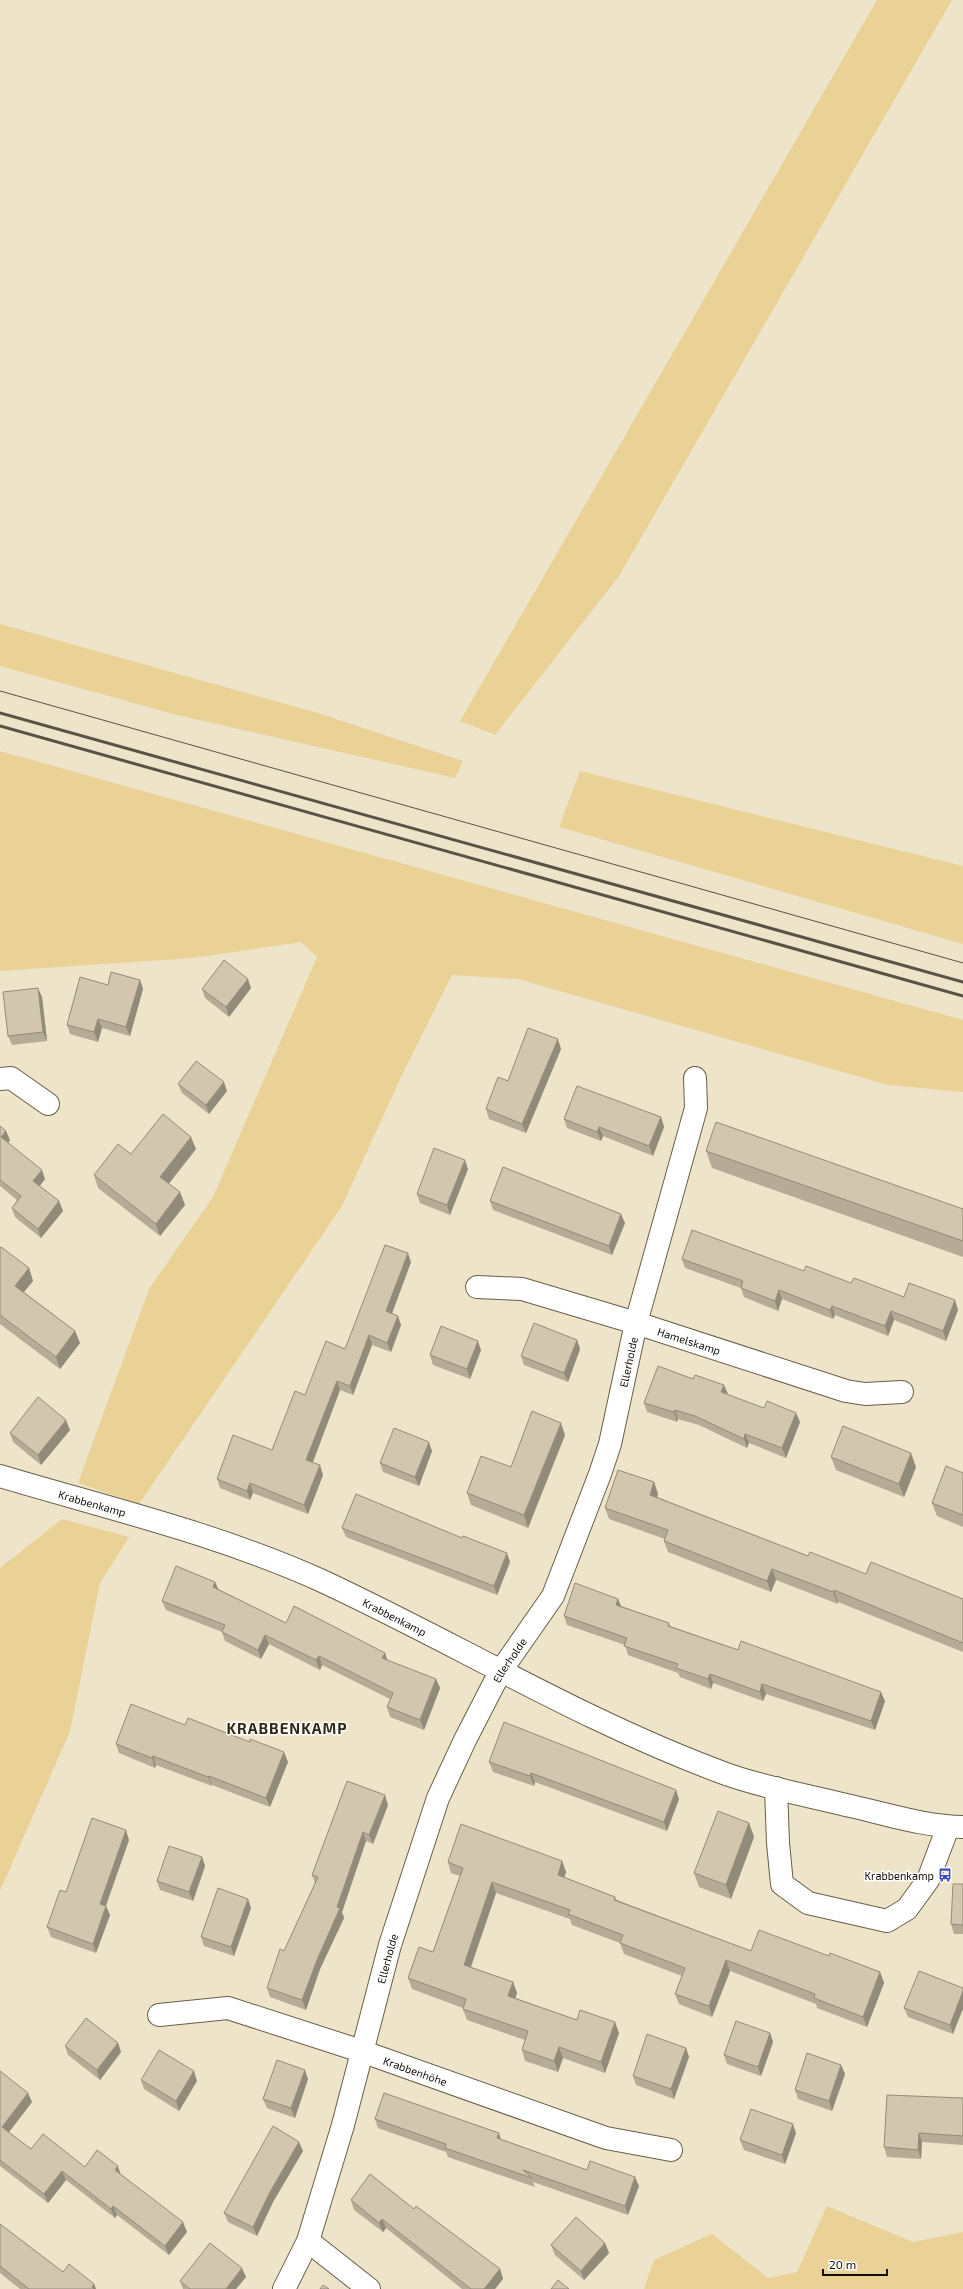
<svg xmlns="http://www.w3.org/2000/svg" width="963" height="2289" viewBox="0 0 963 2289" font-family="'Exo 2',sans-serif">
  <rect width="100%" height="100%" fill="#eee4c9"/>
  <path fill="#ead297" d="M 877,0 L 952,0 L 619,576 L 495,735 L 460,721 Z
    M 0,624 L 318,713 L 463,761 L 455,778 L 177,715 L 0,666 Z
    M 0,751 L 963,1020 L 963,1092 L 888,1085 L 518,979 L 452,975 L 401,1077 L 342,1206 L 139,1504 L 78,1483 L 149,1289 L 213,1197 L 317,957 L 301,942 L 193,958 L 0,971 Z
    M 580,771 L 963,866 L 963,944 L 559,827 Z
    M 62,1519 L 129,1537 L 100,1583 L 70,1731 L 0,1891 L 0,1568 Z
    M 827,2206 L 913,2242 L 963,2232 L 963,2289 L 644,2289 L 654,2260 L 712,2234 L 768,2278 L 797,2272 Z"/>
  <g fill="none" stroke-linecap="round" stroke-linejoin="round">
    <g stroke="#685f48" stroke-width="24">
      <g id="street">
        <path d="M 0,1079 L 11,1078 L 48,1104"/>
        <path id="s1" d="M 477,1287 L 522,1289 L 636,1323 L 846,1391 L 865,1394 L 902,1392"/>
        <path id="s2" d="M 0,1476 C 107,1508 218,1534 320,1580 C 456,1643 584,1722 726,1774 C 765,1788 806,1795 846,1805 C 883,1813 926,1827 963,1827"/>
        <path d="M 776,1788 L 778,1843 L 782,1884 L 808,1903 L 887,1921 L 907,1909 L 928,1880 L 948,1827"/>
        <path id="s3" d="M 159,2015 L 228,2008 L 361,2051 L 606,2138 L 671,2150"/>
        <path d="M 308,2241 L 369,2289"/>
        <path id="s4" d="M 284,2289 L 308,2241 L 343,2125 L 390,1945 L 438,1798 L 465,1740 L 500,1672 L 553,1596 L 600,1474 L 610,1444 L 636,1323 L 696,1108 L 695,1078"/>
      </g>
    </g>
    <use href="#street" stroke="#fff" stroke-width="22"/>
    <path stroke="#595345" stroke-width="1" d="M 0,691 L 963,963"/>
    <path stroke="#595345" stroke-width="3" d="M 0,713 L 963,982
      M 0,726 L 963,996"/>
  </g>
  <path fill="#b5ab96" d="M 140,980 L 143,989 L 130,1036 L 102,1028 L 98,1042 L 70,1034 L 67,1025 Z
    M 251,988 L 229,1017 L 205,998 L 202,989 Z
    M 42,997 L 47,1041 L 12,1045 L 8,1036 Z
    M 561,1049 L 526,1133 L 489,1119 L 486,1109 L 508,1081 Z
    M 178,1084 L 227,1091 L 209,1114 L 182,1093 Z
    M 661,1117 L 664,1127 L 653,1156 L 603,1136 L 601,1141 L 567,1128 L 564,1119 Z
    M 0,1126 L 10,1140 L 8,1143 L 45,1179 L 40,1186 L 59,1201 L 63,1211 L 41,1238 L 15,1217 L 12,1208 L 17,1200 L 0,1186 Z
    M 196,1149 L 169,1184 L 180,1192 L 185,1205 L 160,1236 L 98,1188 L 94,1175 L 131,1154 Z
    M 706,1151 L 963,1209 L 963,1257 L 712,1168 Z
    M 468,1169 L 450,1215 L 420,1203 L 417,1194 Z
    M 490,1201 L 625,1223 L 612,1255 L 493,1210 Z
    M 0,1248 L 29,1268 L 33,1281 L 24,1292 L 75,1331 L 80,1343 L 60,1369 L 0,1324 Z
    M 682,1259 L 804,1271 L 904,1297 L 958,1310 L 946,1341 L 894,1320 L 888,1336 L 835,1315 L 833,1319 L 782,1299 L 778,1311 L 744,1297 L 741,1288 L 685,1268 Z
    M 411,1262 L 392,1314 L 401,1325 L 391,1352 L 372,1345 L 353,1395 L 340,1390 L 312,1463 L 323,1475 L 308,1514 L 253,1493 L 250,1500 L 220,1488 L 217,1479 L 272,1450 L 305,1395 L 345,1349 Z
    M 577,1340 L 580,1349 L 568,1382 L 524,1365 L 521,1356 Z
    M 481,1350 L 470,1379 L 433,1365 L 430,1355 Z
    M 727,1394 L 800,1422 L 786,1458 L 749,1443 L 747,1448 L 699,1425 L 678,1419 L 677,1422 L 647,1412 L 644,1403 Z
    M 70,1430 L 41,1465 L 13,1442 L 10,1433 Z
    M 565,1435 L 528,1528 L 471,1505 L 467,1493 Z
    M 432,1451 L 419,1486 L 383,1472 L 380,1463 Z
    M 831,1457 L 916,1467 L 904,1497 L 836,1470 Z
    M 963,1473 L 963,1527 L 937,1516 L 932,1503 Z
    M 654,1482 L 658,1494 L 657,1497 L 808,1556 L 866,1574 L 963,1599 L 963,1652 L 838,1602 L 838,1604 L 776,1580 L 771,1592 L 668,1552 L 664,1541 L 665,1539 L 609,1519 L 605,1508 Z
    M 342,1528 L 462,1538 L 510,1562 L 497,1595 L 346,1537 Z
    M 215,1582 L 218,1589 L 286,1623 L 385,1653 L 387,1660 L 436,1679 L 440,1688 L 424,1730 L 390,1717 L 387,1707 L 390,1699 L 322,1665 L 320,1670 L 269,1644 L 261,1659 L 225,1641 L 222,1632 L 166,1610 L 162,1601 Z
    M 621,1606 L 669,1623 L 670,1626 L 885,1701 L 875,1730 L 766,1694 L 763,1701 L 713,1683 L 711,1689 L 680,1677 L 678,1673 L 628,1655 L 625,1645 L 567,1625 L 564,1616 Z
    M 185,1725 L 288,1762 L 270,1807 L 212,1785 L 212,1786 L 156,1765 L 155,1768 L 119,1753 L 116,1744 Z
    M 489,1762 L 679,1799 L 667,1831 L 535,1782 L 534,1786 L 493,1772 Z
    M 388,1805 L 373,1844 L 366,1841 L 342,1912 L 344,1918 L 320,1969 L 306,2010 L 270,1997 L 267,1988 L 315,1883 L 312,1875 Z
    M 749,1823 L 754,1837 L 731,1899 L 699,1887 L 694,1873 Z
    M 129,1840 L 106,1906 L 110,1915 L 96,1953 L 51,1937 L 47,1927 Z
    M 202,1857 L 205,1866 L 193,1901 L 160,1890 L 157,1881 Z
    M 562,1861 L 566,1872 L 564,1877 L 615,1897 L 617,1900 L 751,1951 L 829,1956 L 880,1972 L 884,1983 L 867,2027 L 817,2008 L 816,2004 L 730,1971 L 712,2017 L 679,2004 L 675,1994 L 682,1976 L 624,1954 L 620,1943 L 572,1925 L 570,1919 L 496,1893 L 471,1967 L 513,1982 L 517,1993 L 515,1998 L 577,2020 L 619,2033 L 605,2073 L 563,2058 L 558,2072 L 525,2061 L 522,2050 L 525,2040 L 467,2020 L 463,2009 L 463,2008 L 412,1989 L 408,1978 L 433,1952 L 460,1876 L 451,1873 L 448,1862 Z
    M 963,1884 L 963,1934 L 954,1934 L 951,1924 Z
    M 248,1899 L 251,1908 L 234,1956 L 204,1946 L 201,1937 Z
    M 963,1988 L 953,2034 L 908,2017 L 904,2008 Z
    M 770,2033 L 773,2042 L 761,2076 L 727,2064 L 724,2055 Z
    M 118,2043 L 121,2052 L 100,2080 L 68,2055 L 65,2046 Z
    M 686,2048 L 689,2057 L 674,2099 L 636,2085 L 633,2076 Z
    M 841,2065 L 845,2074 L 832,2111 L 798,2099 L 795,2090 Z
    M 0,2071 L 32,2102 L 9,2132 L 31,2149 L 85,2167 L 120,2174 L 187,2232 L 169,2255 L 117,2215 L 115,2218 L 66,2180 L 48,2203 L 0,2166 Z
    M 308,2079 L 295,2118 L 267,2108 L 263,2099 Z
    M 141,2080 L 197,2081 L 179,2111 L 144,2089 Z
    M 963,2098 L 963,2145 L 922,2142 L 921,2159 L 887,2157 L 884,2147 Z
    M 375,2119 L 501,2139 L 587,2170 L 639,2186 L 628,2215 L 533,2182 L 535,2187 L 448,2157 L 446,2152 L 378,2128 Z
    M 796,2133 L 785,2164 L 744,2150 L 740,2140 Z
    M 299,2142 L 303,2151 L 273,2202 L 257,2236 L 228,2222 L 224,2213 Z
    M 351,2200 L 500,2269 L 503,2279 L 495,2289 L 462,2289 L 386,2228 L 383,2232 L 354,2210 Z
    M 0,2224 L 63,2272 L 94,2284 L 96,2289 L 20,2289 L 0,2273 Z
    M 605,2243 L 609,2253 L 584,2280 L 555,2255 L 551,2245 Z
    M 246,2277 L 236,2289 L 183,2289 L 180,2281 Z"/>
  <path fill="#938b7a" d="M 248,979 L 251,988 L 229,1017 L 226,1007 Z
    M 140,980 L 143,989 L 130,1036 L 126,1027 Z
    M 38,988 L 42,997 L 47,1041 L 43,1032 Z
    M 98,1019 L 102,1028 L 98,1042 L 94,1032 Z
    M 558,1039 L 561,1049 L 526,1133 L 522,1124 Z
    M 224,1082 L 227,1091 L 209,1114 L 206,1105 Z
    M 661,1117 L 664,1127 L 653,1156 L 649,1146 Z
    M 599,1127 L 603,1136 L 601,1141 L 597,1132 Z
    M 6,1131 L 10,1140 L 5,1147 L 1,1137 Z
    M 191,1137 L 196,1149 L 164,1189 L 160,1177 Z
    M 465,1160 L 468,1169 L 450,1215 L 447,1205 Z
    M 42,1170 L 45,1179 L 36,1190 L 33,1181 Z
    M 180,1192 L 185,1205 L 160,1236 L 156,1224 Z
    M 59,1201 L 63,1211 L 41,1238 L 38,1229 Z
    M 621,1214 L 625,1223 L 612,1255 L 609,1246 Z
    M 408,1253 L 411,1262 L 389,1321 L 386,1311 Z
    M 29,1268 L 33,1281 L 19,1298 L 15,1286 Z
    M 779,1290 L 782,1299 L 778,1311 L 775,1301 Z
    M 955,1300 L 958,1310 L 946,1341 L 943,1331 Z
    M 832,1306 L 835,1315 L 833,1319 L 830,1310 Z
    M 891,1311 L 894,1320 L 888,1336 L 885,1326 Z
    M 398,1316 L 401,1325 L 391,1352 L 387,1343 Z
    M 75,1331 L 80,1343 L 60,1369 L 56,1357 Z
    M 369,1335 L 372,1345 L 353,1395 L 350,1386 Z
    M 577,1340 L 580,1349 L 568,1382 L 564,1373 Z
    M 478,1341 L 481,1350 L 470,1379 L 467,1369 Z
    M 337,1381 L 340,1390 L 310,1470 L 306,1460 Z
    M 724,1385 L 728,1394 L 721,1392 Z
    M 675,1410 L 678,1419 L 677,1422 L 674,1412 Z
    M 796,1413 L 800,1422 L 786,1458 L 782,1448 Z
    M 66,1420 L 70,1430 L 41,1465 L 38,1455 Z
    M 561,1423 L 565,1435 L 528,1528 L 524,1515 Z
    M 745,1434 L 749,1443 L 747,1448 L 744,1439 Z
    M 429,1442 L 432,1451 L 419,1486 L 415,1477 Z
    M 911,1453 L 916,1467 L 904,1497 L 899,1484 Z
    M 320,1465 L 323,1475 L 308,1514 L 304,1505 Z
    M 654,1482 L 658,1494 L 654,1506 L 650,1495 Z
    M 250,1483 L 253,1493 L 250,1500 L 247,1491 Z
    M 507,1553 L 510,1562 L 497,1595 L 494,1586 Z
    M 772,1569 L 776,1580 L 771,1592 L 767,1581 Z
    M 215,1582 L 219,1591 L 213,1587 Z
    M 834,1590 L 838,1602 L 838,1604 L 833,1592 Z
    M 618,1599 L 622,1608 L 616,1605 Z
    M 265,1635 L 269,1644 L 261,1659 L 258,1650 Z
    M 385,1653 L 388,1662 L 382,1658 Z
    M 319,1656 L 322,1665 L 320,1670 L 316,1660 Z
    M 710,1674 L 713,1683 L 711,1689 L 708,1679 Z
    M 436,1679 L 440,1688 L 424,1730 L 420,1720 Z
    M 762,1684 L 766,1694 L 763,1701 L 760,1692 Z
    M 881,1692 L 885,1701 L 875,1730 L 871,1721 Z
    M 284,1752 L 288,1762 L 270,1807 L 266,1798 Z
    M 153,1756 L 156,1765 L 155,1768 L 152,1758 Z
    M 531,1773 L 535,1782 L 534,1786 L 530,1776 Z
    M 209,1776 L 212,1785 L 212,1786 L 208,1777 Z
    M 676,1790 L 679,1799 L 667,1831 L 664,1822 Z
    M 385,1795 L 388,1805 L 373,1844 L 369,1835 Z
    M 749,1823 L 754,1837 L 731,1899 L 726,1885 Z
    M 126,1830 L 129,1840 L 103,1913 L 100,1904 Z
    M 363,1832 L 366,1841 L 342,1912 L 344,1918 L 320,1969 L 306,2010 L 302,2000 L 317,1960 L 337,1907 Z
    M 202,1857 L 205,1866 L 193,1901 L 189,1892 Z
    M 562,1861 L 566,1872 L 562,1886 L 558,1875 Z
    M 492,1882 L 496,1893 L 468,1975 L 464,1965 Z
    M 248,1899 L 251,1908 L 234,1956 L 231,1947 Z
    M 106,1906 L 110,1915 L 96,1953 L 93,1944 Z
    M 726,1960 L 730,1971 L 712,2017 L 709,2006 Z
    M 880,1972 L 884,1983 L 867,2027 L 863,2017 Z
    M 513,1982 L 517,1993 L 512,2007 L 508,1996 Z
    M 963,1991 L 963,2009 L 953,2034 L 950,2025 Z
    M 615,2022 L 619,2033 L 605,2073 L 601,2062 Z
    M 770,2033 L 773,2042 L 761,2076 L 758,2067 Z
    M 118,2043 L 121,2052 L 100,2080 L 97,2070 Z
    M 559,2047 L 563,2058 L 558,2072 L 554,2061 Z
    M 686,2048 L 689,2057 L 674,2099 L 671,2089 Z
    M 841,2065 L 845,2074 L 832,2111 L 829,2101 Z
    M 305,2070 L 308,2079 L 295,2118 L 291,2108 Z
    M 194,2071 L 197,2081 L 179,2111 L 176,2101 Z
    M 28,2093 L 32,2102 L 6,2136 L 2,2127 Z
    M 793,2124 L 796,2133 L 785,2164 L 782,2155 Z
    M 499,2133 L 502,2143 L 497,2138 Z
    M 919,2133 L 922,2142 L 921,2159 L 918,2150 Z
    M 299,2142 L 303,2151 L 273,2202 L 257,2236 L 253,2227 L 270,2192 Z
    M 118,2166 L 121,2176 L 115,2170 Z
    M 62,2171 L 66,2180 L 48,2203 L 44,2194 Z
    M 635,2177 L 639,2186 L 628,2215 L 625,2206 Z
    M 113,2206 L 117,2215 L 115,2218 L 111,2209 Z
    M 382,2219 L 386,2228 L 383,2232 L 379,2223 Z
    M 183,2222 L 187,2232 L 169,2255 L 165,2246 Z
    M 605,2243 L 609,2253 L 584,2280 L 581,2271 Z
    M 242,2268 L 246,2277 L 236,2289 L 226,2289 Z
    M 500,2269 L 503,2279 L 495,2289 L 484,2289 Z
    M 94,2284 L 96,2289 L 93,2289 L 92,2287 Z"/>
  <path fill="#d2c7ae" stroke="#938b7a" d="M 224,960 L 248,979 L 226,1007 L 202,989 Z
    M 111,972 L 140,980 L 126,1027 L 98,1019 L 94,1032 L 67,1025 L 80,977 L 108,985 Z
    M 38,988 L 43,1032 L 8,1036 L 3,992 Z
    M 528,1028 L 558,1039 L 522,1124 L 486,1109 L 498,1077 L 508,1081 Z
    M 196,1061 L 224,1082 L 206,1105 L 178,1084 Z
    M 577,1086 L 661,1117 L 649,1146 L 599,1127 L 597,1132 L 564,1119 Z
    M 163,1114 L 191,1137 L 160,1177 L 180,1192 L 156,1224 L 94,1175 L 118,1144 L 131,1154 Z
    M 716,1122 L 963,1209 L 963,1241 L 706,1151 Z
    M 0,1126 L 6,1131 L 1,1137 L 42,1170 L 33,1181 L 59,1201 L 38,1229 L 12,1208 L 21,1196 L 0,1180 Z
    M 434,1148 L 465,1160 L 447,1205 L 417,1194 Z
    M 503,1167 L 621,1214 L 609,1246 L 490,1201 Z
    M 692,1230 L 804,1271 L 806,1266 L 851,1283 L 854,1278 L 904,1297 L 909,1283 L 955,1300 L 943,1331 L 891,1311 L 885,1326 L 832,1306 L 830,1310 L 779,1290 L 775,1301 L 741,1288 L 743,1281 L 682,1259 Z
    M 385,1245 L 408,1253 L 386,1311 L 398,1316 L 387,1343 L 369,1335 L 350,1386 L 337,1381 L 306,1460 L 320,1465 L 304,1505 L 250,1483 L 247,1491 L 217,1479 L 233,1435 L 272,1450 L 295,1391 L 305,1395 L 326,1341 L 345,1349 Z
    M 1,1247 L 29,1268 L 15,1286 L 75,1331 L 56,1357 L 0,1315 L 0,1248 Z
    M 534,1323 L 577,1340 L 564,1373 L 521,1356 Z
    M 441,1326 L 478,1341 L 467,1369 L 430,1355 Z
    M 658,1366 L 693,1379 L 695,1375 L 724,1385 L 721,1392 L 764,1408 L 767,1401 L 796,1413 L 782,1448 L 745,1434 L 744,1439 L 695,1416 L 675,1410 L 674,1412 L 644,1403 Z
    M 38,1397 L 66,1420 L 38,1455 L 10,1433 Z
    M 532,1411 L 561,1423 L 524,1515 L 467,1493 L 481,1456 L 511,1467 Z
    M 843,1426 L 911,1453 L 899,1484 L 831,1457 Z
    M 394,1428 L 429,1442 L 415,1477 L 380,1463 Z
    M 946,1466 L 963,1473 L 963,1515 L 932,1503 Z
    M 618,1470 L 654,1482 L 650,1495 L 808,1556 L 810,1552 L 866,1574 L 871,1562 L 963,1599 L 963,1643 L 834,1590 L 833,1592 L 772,1569 L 767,1581 L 664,1541 L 668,1530 L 605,1508 Z
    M 356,1494 L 462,1538 L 463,1536 L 507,1553 L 494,1586 L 342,1528 Z
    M 176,1566 L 215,1582 L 213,1587 L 286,1623 L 294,1606 L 385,1653 L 382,1658 L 436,1679 L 420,1720 L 387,1707 L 393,1693 L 319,1656 L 316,1660 L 265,1635 L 258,1650 L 222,1632 L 225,1625 L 162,1601 Z
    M 575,1583 L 618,1599 L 616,1605 L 669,1623 L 668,1626 L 738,1650 L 741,1641 L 881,1692 L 871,1721 L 762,1684 L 760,1692 L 710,1674 L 708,1679 L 676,1668 L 678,1664 L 624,1646 L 627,1638 L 564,1616 Z
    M 131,1704 L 185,1725 L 188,1718 L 250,1742 L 250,1739 L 284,1752 L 266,1798 L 209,1776 L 208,1777 L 153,1756 L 152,1758 L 116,1744 Z
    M 504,1722 L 676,1790 L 664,1822 L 531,1773 L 530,1776 L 489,1762 Z
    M 347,1781 L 385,1795 L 369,1835 L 363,1832 L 337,1907 L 340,1908 L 317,1960 L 302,2000 L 267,1988 L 280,1949 L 284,1951 L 318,1877 L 312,1875 Z
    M 718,1811 L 749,1823 L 726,1885 L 694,1873 Z
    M 92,1818 L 126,1830 L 100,1904 L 106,1906 L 93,1944 L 47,1927 L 60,1890 L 66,1892 Z
    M 461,1824 L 562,1861 L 558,1875 L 615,1897 L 614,1900 L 751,1951 L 759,1930 L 829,1956 L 830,1953 L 880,1972 L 863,2017 L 814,1998 L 815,1994 L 726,1960 L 709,2006 L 675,1994 L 685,1968 L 620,1943 L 623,1935 L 568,1914 L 570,1910 L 492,1882 L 464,1965 L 513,1982 L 508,1996 L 577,2020 L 580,2010 L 615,2022 L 601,2062 L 559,2047 L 554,2061 L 522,2050 L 528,2031 L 463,2009 L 466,1999 L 408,1978 L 419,1947 L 433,1952 L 463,1868 L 448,1862 Z
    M 169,1846 L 202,1857 L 189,1892 L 157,1881 Z
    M 953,1884 L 963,1884 L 963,1925 L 951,1924 Z
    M 218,1888 L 248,1899 L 231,1947 L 201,1937 Z
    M 919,1971 L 963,1988 L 963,1991 L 950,2025 L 904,2008 Z
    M 86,2018 L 118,2043 L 97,2070 L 65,2046 Z
    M 736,2021 L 770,2033 L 758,2067 L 724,2055 Z
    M 647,2034 L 686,2048 L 671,2089 L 633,2076 Z
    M 159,2050 L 194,2071 L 176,2101 L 141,2080 Z
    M 807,2053 L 841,2065 L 829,2101 L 795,2090 Z
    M 277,2060 L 305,2070 L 291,2108 L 263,2099 Z
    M 0,2071 L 28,2093 L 2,2127 L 31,2149 L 43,2134 L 85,2167 L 97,2150 L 118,2166 L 115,2170 L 183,2222 L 165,2246 L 113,2206 L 111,2209 L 62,2171 L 44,2194 L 0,2160 Z
    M 384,2093 L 499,2133 L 497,2138 L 587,2170 L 590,2161 L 635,2177 L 625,2206 L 523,2170 L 532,2178 L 445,2148 L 446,2144 L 375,2119 Z
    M 887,2095 L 963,2098 L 963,2136 L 919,2133 L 918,2150 L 884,2147 Z
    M 751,2109 L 793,2124 L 782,2155 L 740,2140 Z
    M 273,2126 L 299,2142 L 270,2192 L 253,2227 L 224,2213 Z
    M 370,2174 L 414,2209 L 416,2206 L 500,2269 L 484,2289 L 471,2289 L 382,2219 L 379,2223 L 351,2200 Z
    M 576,2217 L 605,2243 L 581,2271 L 551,2245 Z
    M 0,2224 L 63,2272 L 69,2264 L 94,2284 L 92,2287 L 94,2289 L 29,2289 L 0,2266 Z
    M 210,2243 L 242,2268 L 226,2289 L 190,2289 L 180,2281 Z
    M 558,2280 L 569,2289 L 551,2289 Z
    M 323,2285 L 329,2289 L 320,2289 Z"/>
  <defs>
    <g id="bus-bare" transform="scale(1.08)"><path d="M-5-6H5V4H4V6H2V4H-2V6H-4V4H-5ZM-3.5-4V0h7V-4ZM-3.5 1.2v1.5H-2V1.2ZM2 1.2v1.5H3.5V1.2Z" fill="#4549be" stroke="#fff" stroke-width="2.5" paint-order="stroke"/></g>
  </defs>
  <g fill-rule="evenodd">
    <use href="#bus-bare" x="945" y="1875"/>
  </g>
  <g text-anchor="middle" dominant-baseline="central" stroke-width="3" stroke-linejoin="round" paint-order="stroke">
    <g font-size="11" fill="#110d05" stroke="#fff">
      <text stroke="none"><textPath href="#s1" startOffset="220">Hamelskamp</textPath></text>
      <text stroke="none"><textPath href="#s4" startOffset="995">Ellerholde</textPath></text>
      <text stroke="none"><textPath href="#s2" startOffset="96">Krabbenkamp</textPath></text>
      <text stroke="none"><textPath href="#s2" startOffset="420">Krabbenkamp</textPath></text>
      <text stroke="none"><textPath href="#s4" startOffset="671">Ellerholde</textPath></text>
      <text stroke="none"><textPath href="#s4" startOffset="347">Ellerholde</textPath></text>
      <text stroke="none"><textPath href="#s3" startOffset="267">Krabbenhöhe</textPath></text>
    </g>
    <g font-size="11" fill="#110d05" stroke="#fff" text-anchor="end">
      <text x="934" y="1875">Krabbenkamp</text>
    </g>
    <g font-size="15" font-weight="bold" letter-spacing="1" fill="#332a15" stroke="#fff">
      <text x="287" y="1728">KRABBENKAMP</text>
    </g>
  </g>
  <path d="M823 2269v6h64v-6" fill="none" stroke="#110d05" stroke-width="2"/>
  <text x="829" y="2269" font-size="12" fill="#110d05" stroke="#ffffff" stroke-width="3" paint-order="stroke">20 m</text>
</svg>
